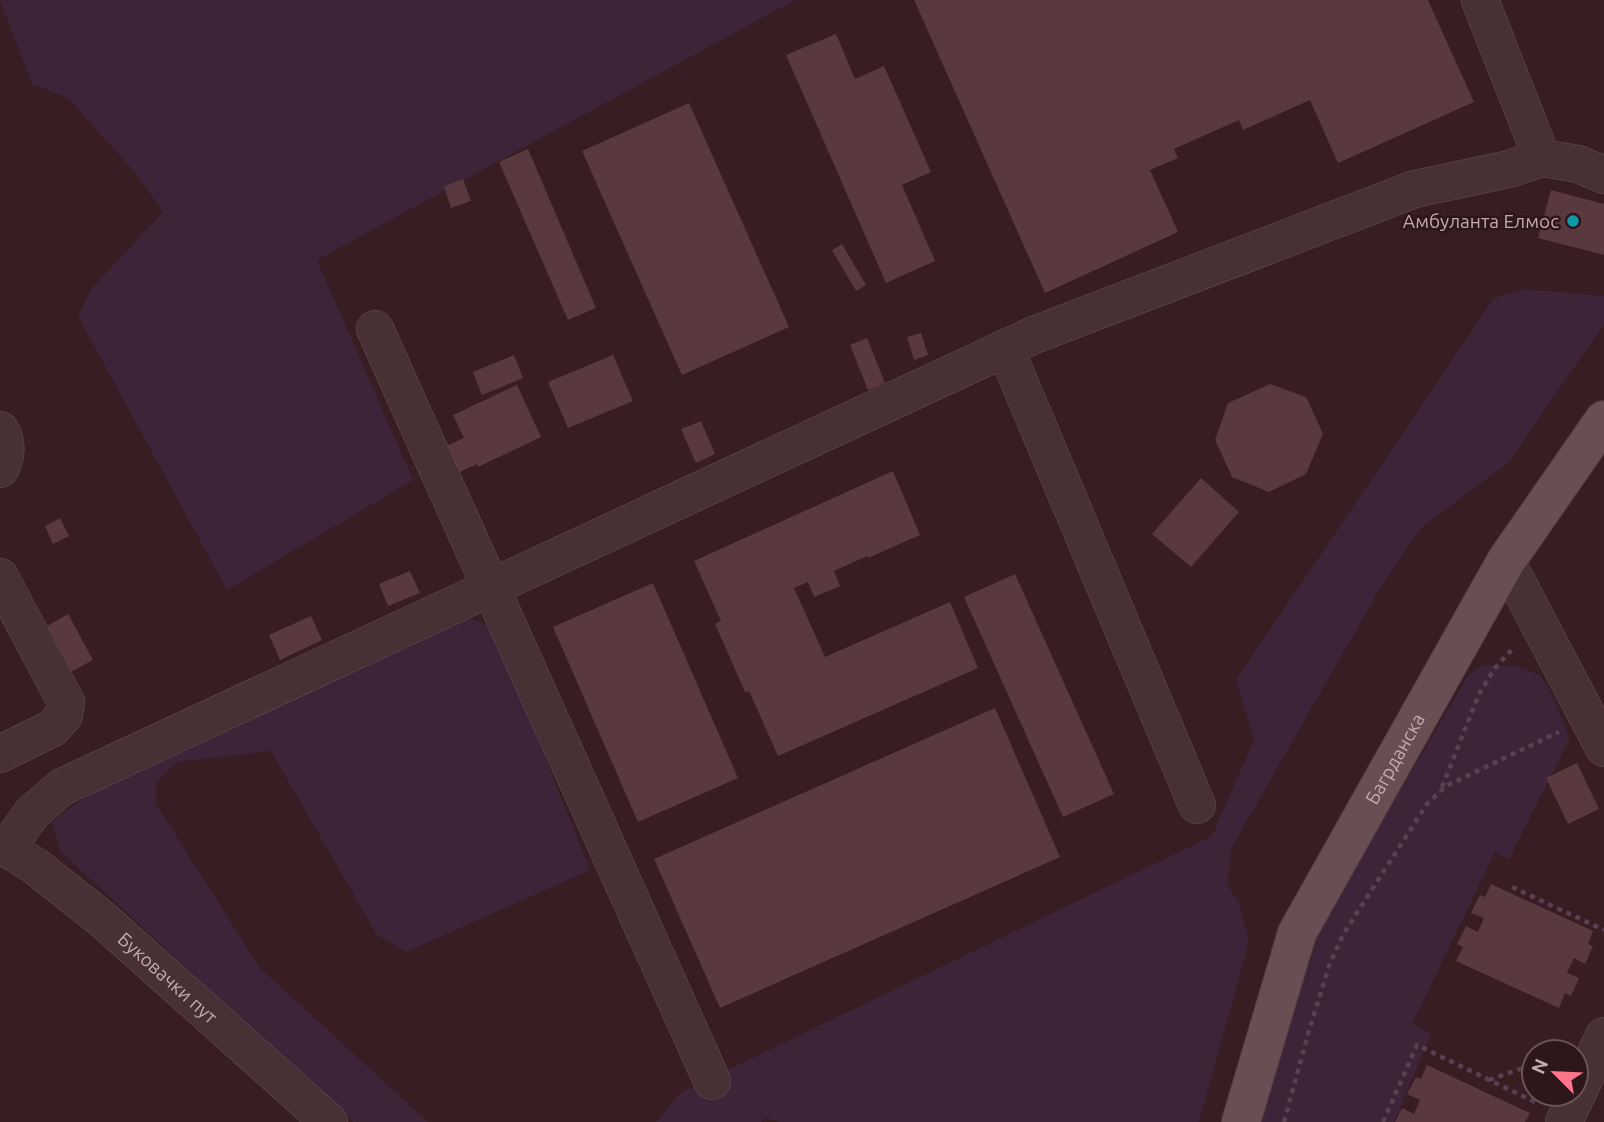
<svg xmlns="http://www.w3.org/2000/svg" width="1604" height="1122" viewBox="0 0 1604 1122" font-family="Ubuntu,sans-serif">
  <rect width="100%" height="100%" fill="#381d23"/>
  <path fill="#3e2438" d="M 0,0 L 795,0 L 317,260 L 413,480 L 227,590 L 78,316 L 92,288 L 163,212 L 138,176 L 68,98 L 32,84 Z
    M 1523,289 L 1604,296 L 1604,324 L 1508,463 L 1421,528 L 1382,585 L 1232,847 L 1227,884 L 1239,903 L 1249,942 L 1199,1122 L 779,1122 L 767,1118 L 761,1122 L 656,1122 L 680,1093 L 1212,836 L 1254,740 L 1236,680 L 1494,298 Z
    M 464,616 L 494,628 L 590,870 L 406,952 L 377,935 L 271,751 L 177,762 L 156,783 L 156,804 L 260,968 L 428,1122 L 353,1122 L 61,852 L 52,822 L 73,805 L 145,763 Z
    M 1482,665 L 1516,666 L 1540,675 L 1549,689 L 1570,738 L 1509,859 L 1495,852 L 1412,1024 L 1431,1034 L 1394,1122 L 1257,1122 L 1310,946 L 1345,884 L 1469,674 Z"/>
  <path fill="#59393f" d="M 914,0 L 1428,0 L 1474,102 L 1338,163 L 1310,100 L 1243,130 L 1239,120 L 1174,149 L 1178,158 L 1150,170 L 1178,232 L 1045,293 Z
    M 836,34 L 855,79 L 884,66 L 931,172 L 902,185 L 935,261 L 886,283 L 786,55 Z
    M 689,103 L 789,327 L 682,375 L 582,151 Z
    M 528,149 L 596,308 L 568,320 L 499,162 Z
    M 463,179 L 471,201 L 451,208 L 444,186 Z
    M 1551,190 L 1604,204 L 1604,255 L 1538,238 Z
    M 842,244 L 866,285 L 856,291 L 832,250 Z
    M 921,333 L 928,355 L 914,360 L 907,337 Z
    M 867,338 L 885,383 L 868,390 L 850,345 Z
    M 514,355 L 523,378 L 482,395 L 473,372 Z
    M 613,355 L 633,401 L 568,428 L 548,382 Z
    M 1270,384 L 1306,397 L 1323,434 L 1306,474 L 1269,492 L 1232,477 L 1215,440 L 1228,403 Z
    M 517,385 L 541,437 L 478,467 L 477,464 L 447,478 L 435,451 L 464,438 L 453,415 Z
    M 701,421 L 715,454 L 696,463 L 681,429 Z
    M 893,471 L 920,535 L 868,558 L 867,556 L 834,571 L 840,586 L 814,597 L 808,582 L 794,588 L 825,657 L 950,602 L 978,668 L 778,756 L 749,691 L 745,692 L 715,624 L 721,621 L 694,561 Z
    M 1201,478 L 1239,512 L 1191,567 L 1152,534 Z
    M 60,518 L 69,536 L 53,544 L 45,526 Z
    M 410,571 L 420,593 L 388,606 L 379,584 Z
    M 1015,574 L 1114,794 L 1063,817 L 964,597 Z
    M 653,583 L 738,778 L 638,822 L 553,627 Z
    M 68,614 L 93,660 L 67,674 L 42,629 Z
    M 311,616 L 322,640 L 280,660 L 269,635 Z
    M 995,708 L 1060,857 L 720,1008 L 654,859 Z
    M 1577,763 L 1599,809 L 1568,824 L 1546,778 Z
    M 1491,884 L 1593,931 L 1588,944 L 1593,946 L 1585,964 L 1574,958 L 1567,973 L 1579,978 L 1571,996 L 1565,993 L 1559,1008 L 1456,961 L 1463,947 L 1457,944 L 1466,926 L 1478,932 L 1484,918 L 1471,913 L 1480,895 L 1485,897 Z
    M 1427,1065 L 1530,1113 L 1525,1122 L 1395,1122 L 1402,1108 L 1414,1114 L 1420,1100 L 1407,1094 L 1416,1077 L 1421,1079 Z"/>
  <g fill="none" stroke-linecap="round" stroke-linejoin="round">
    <g stroke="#674e53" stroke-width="38">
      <g id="minor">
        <path d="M 1480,0 L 1542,158"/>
        <path d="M 375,329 L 712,1081"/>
        <path d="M 1005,348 L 1197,805"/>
        <path d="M 0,430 C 8,443 7,455 0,469"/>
        <path d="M 1506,561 L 1604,748"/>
        <path d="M 0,577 L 66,702 L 64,715 L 53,728 L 0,754"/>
        <path id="s1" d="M 0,844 L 35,866 L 102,919 L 329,1122"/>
        <path d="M 7,848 L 32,813 L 62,787 L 1034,335 L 1415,189 L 1509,169 L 1542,158 L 1578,164 L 1604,175"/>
        <path d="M 1564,1122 L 1604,1036"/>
      </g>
    </g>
    <g stroke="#523a3f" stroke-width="40">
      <g id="major">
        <path id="s2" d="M 1241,1122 L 1297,933 L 1506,561 L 1604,420"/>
      </g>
    </g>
    <path stroke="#5b4052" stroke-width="4.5" stroke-dasharray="5 5" stroke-linecap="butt" d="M 1442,787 L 1479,694 L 1495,668 L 1514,647
      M 1512,887 L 1604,930
      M 1489,1080 L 1534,1064
      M 1284,1122 L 1308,1034 L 1330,963 L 1344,933 L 1427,804 L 1446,786 L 1559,732
      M 1383,1122 L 1417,1045 L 1537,1103"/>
    <use href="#minor" stroke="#483135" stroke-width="37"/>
    <use href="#major" stroke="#694e53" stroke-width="38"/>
  </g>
  <circle fill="#0f9aa8" stroke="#2d171b" stroke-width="2.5" cx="1573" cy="221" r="7"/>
  <g text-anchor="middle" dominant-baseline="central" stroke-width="5" stroke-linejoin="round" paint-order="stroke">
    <g font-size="19" fill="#c6aaaf" stroke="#2d171b" text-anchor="end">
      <text x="1559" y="221">Амбуланта Елмос</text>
    </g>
    <g font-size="19" fill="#c6aaaf" stroke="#2d171b">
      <text stroke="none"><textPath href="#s2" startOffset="397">Багрданска</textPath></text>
      <text stroke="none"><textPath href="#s1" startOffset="215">Буковачки пут</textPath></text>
    </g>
  </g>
  <g transform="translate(1555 1073) rotate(294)"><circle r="33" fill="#2d171b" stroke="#6a5256" stroke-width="2"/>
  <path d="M0-5L12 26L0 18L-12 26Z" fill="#ff768c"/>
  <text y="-10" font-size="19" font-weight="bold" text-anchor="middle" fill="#c6aaaf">N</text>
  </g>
</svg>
